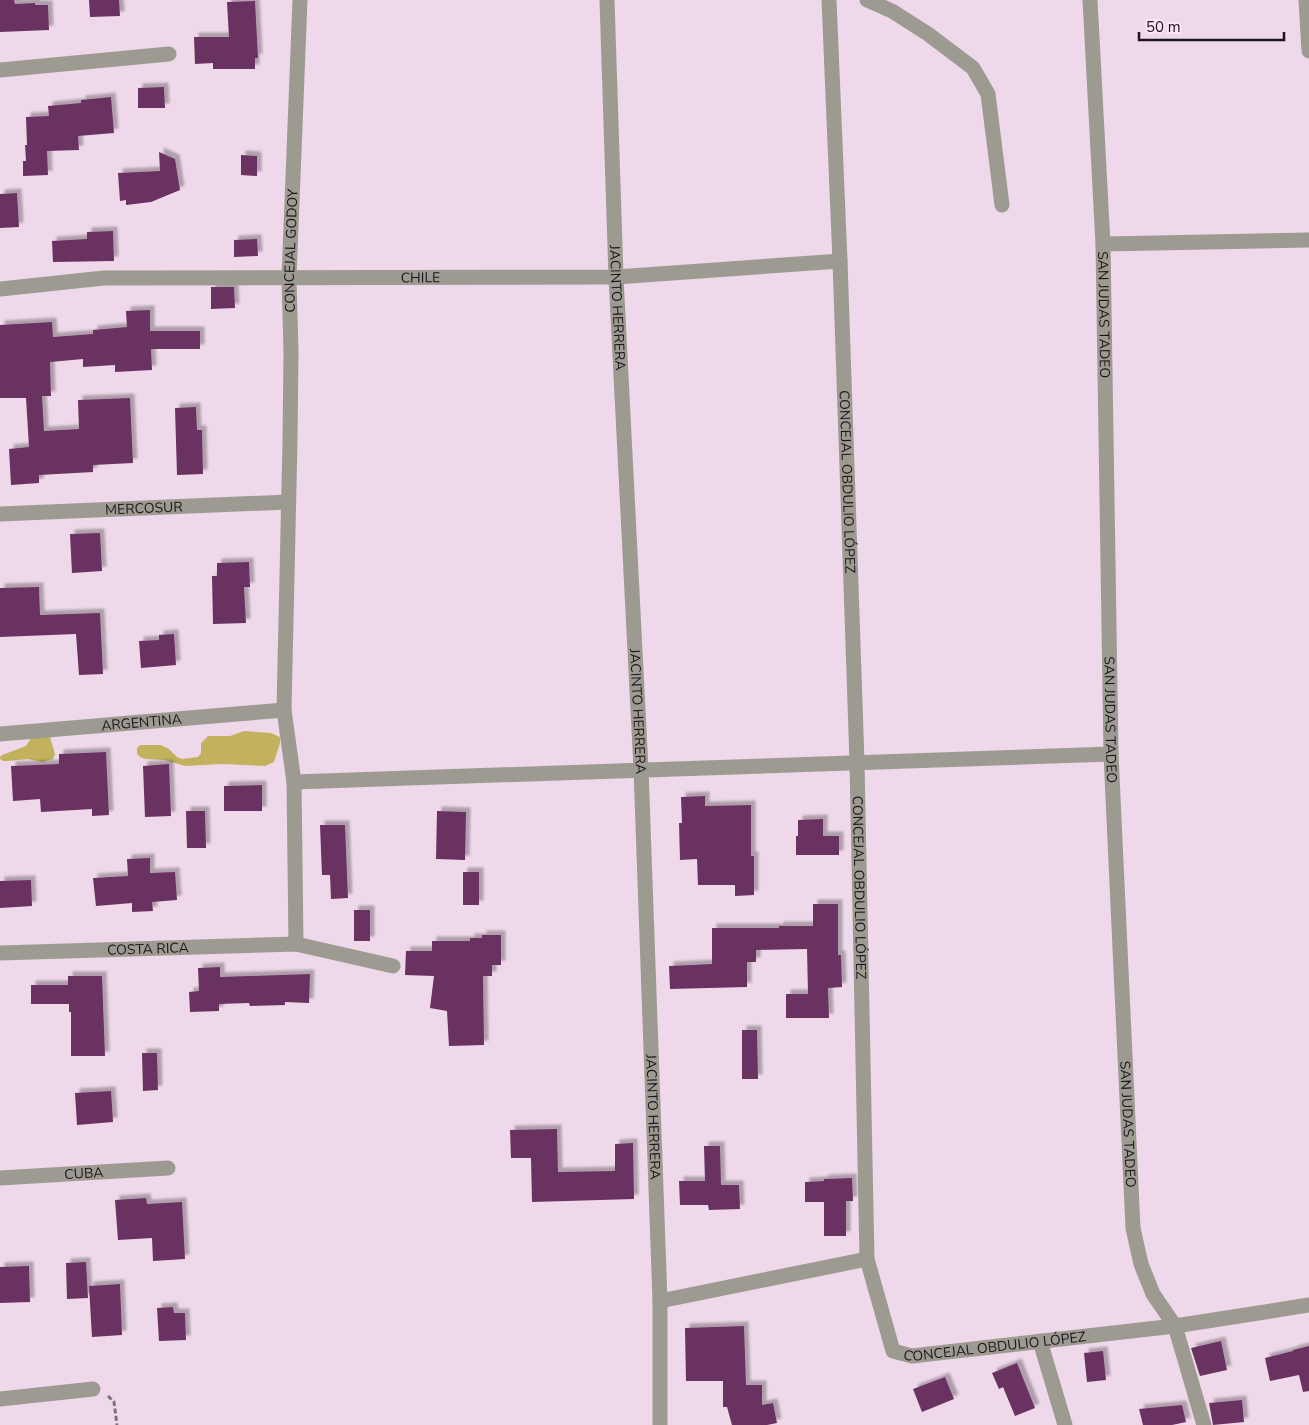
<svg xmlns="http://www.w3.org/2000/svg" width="1309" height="1425" viewBox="0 0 1309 1425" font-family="'Nunito Sans',sans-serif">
  <defs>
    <filter id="shadow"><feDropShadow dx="4.5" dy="-4.5" stdDeviation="1" flood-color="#0004"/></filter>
  </defs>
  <rect width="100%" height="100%" fill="#eed8e9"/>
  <path fill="#c2b25d" d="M 48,730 L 55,754 L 53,759 L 42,762 L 28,759 L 8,761 L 3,761 L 0,759 L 0,757 L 2,755 L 26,746 L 31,738 Z
    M 244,731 L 271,733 L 280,737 L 280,743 L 274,762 L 265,766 L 222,764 L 185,766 L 165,760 L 145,759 L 140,757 L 137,754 L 137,748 L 140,745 L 161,745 L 169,749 L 177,757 L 182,759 L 198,757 L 201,753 L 201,743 L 208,736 L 230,736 Z"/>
  <path fill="#6b3061" filter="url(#shadow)" d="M 0,0 L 14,0 L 15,4 L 35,3 L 35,5 L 48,5 L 49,30 L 0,32 Z
    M 89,0 L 119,0 L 120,16 L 90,17 Z
    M 255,1 L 258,58 L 255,58 L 255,69 L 213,69 L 213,63 L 195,64 L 194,37 L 229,37 L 227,2 Z
    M 164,87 L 165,108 L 138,108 L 138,88 Z
    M 111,97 L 114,133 L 78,136 L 79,150 L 47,151 L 48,175 L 23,176 L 23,161 L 26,161 L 25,145 L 27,145 L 26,117 L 49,116 L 48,106 L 81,103 L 81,100 Z
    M 159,152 L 175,159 L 180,190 L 151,202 L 126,205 L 126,200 L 120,201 L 118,173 L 160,171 Z
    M 241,155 L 257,156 L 257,176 L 241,175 Z
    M 17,193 L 19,227 L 0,228 L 0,194 Z
    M 113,231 L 114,261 L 53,262 L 52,241 L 87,239 L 87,232 Z
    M 257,239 L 258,256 L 234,257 L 234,240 Z
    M 211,287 L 234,287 L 235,308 L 211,309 Z
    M 150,310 L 150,331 L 200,331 L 200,349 L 151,349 L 152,370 L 115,372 L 115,365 L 83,367 L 83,359 L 50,362 L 51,396 L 42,396 L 44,431 L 79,429 L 78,400 L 130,398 L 133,463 L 93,465 L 93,472 L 39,475 L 39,483 L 11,485 L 9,449 L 29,447 L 26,398 L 0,398 L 0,325 L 52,322 L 53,337 L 93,334 L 93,330 L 127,327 L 126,311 Z
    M 196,407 L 197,430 L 202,430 L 203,474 L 177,475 L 175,408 Z
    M 100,533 L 102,571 L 72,573 L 70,534 Z
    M 249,562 L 250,587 L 244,587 L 246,623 L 213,624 L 212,576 L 217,576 L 217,563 Z
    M 39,587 L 40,615 L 100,613 L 103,674 L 79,675 L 76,634 L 0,637 L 0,588 Z
    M 174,634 L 176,665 L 141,668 L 139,641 L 159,640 L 159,635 Z
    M 106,752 L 109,815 L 92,816 L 92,809 L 41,812 L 40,799 L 13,801 L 11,766 L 59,764 L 59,754 Z
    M 169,764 L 171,816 L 145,817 L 143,766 Z
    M 262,785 L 262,811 L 224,811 L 224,786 Z
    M 705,796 L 705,806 L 751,805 L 751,856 L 754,856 L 754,895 L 735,896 L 735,885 L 698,885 L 697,859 L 680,860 L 679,823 L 682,823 L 681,797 Z
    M 186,811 L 205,811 L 206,848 L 187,848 Z
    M 437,811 L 466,812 L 465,860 L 436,859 Z
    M 823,819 L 823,836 L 839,836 L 839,855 L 796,855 L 796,836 L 798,836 L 798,820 Z
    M 320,825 L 345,825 L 348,898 L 331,899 L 330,875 L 322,875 Z
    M 150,858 L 150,873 L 175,872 L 177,900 L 152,902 L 153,911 L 132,912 L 132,903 L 96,906 L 93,878 L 128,876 L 127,859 Z
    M 463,872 L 479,872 L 479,905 L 463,905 Z
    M 31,880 L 32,906 L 0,908 L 0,881 Z
    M 813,904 L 838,904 L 838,955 L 841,955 L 842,987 L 828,988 L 829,1018 L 786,1018 L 786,994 L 808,994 L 807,949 L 756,950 L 756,962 L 747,962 L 747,987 L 670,989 L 669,966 L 712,964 L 712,928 L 779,928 L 779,926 L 813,926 Z
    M 354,910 L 370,910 L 370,941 L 354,941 Z
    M 482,935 L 501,935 L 501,965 L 492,965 L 492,976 L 483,976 L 484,1045 L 449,1046 L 447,1011 L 430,1008 L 434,976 L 405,975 L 406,951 L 432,951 L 432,941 L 470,941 L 470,938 L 482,938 Z
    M 220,967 L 220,977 L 310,974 L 309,1003 L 285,1002 L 285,1005 L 250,1006 L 249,1003 L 219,1004 L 219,1011 L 190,1012 L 189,992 L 199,991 L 198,968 Z
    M 68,976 L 102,976 L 105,1056 L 71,1056 L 71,1012 L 69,1012 L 69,1004 L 31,1004 L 31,985 L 68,985 Z
    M 742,1030 L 757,1030 L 758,1079 L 742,1079 Z
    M 142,1053 L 157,1053 L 158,1090 L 143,1091 Z
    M 111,1091 L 113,1122 L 77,1125 L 75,1093 Z
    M 557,1129 L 558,1172 L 615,1171 L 615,1144 L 633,1143 L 634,1199 L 532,1202 L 531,1158 L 511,1158 L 510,1130 Z
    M 704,1146 L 720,1146 L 721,1185 L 739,1185 L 740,1209 L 709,1210 L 708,1205 L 680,1205 L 679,1181 L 705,1181 Z
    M 852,1178 L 853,1201 L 846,1201 L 846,1236 L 824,1236 L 824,1202 L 805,1202 L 805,1182 L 824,1181 L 824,1179 Z
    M 146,1198 L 147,1204 L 182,1202 L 185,1259 L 153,1261 L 152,1238 L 118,1240 L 115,1200 Z
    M 86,1262 L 88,1298 L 67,1299 L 66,1263 Z
    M 29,1266 L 30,1302 L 0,1303 L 0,1267 Z
    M 120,1284 L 122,1335 L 92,1337 L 89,1286 Z
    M 173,1307 L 174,1313 L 185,1313 L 186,1340 L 159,1341 L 157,1308 Z
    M 744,1326 L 746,1385 L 762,1385 L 762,1405 L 773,1403 L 777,1423 L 767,1425 L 732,1425 L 727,1407 L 723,1407 L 723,1381 L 686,1381 L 685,1328 Z
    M 1221,1341 L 1227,1370 L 1200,1376 L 1191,1348 Z
    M 1309,1346 L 1309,1391 L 1303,1392 L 1299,1375 L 1270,1381 L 1265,1358 L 1293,1351 L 1293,1350 Z
    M 1103,1351 L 1106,1380 L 1087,1382 L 1084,1353 Z
    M 1017,1363 L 1035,1408 L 1015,1416 L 1003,1387 L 999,1389 L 992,1373 Z
    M 945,1377 L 954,1399 L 922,1412 L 913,1389 Z
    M 1242,1400 L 1244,1422 L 1213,1425 L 1209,1403 Z
    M 1182,1405 L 1186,1422 L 1172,1425 L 1143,1425 L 1139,1409 Z"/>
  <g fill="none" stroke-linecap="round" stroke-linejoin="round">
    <path stroke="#7e707b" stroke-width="3" stroke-dasharray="5 2.5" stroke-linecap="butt" d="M 108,1396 L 114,1402 L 117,1425"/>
    <g stroke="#9d9b91" stroke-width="15">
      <path id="s1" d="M 607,0 L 616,277 L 641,769 L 660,1301 L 660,1425"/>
      <path id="s2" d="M 829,0 L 840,261 L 857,762 L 867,1259 L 893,1351 L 912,1356 L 1175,1326 L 1309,1305"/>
      <path d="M 867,0 L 892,11 L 928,34 L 973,68 L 988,94 L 1002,205"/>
      <path id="s3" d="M 1090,0 L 1103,244 L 1111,754 L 1133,1228 L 1141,1264 L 1153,1294 L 1175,1326 L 1204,1425"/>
      <path d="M 1306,0 L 1309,51"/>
      <path d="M 0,70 L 169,54"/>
      <path d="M 1103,244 L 1309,240"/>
      <path id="s4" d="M 0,289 L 104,278 L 616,277 L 840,261"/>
      <path id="s5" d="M 0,514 L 288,502"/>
      <path id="s6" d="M 0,734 L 284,710"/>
      <path d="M 294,782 L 1111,754"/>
      <path id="s7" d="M 296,944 L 294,782 L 284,710 L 290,441 L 291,352 L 289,278 L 300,0"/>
      <path id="s8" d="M 0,953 L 296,944 L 393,966"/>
      <path id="s9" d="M 0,1178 L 168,1168"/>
      <path d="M 660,1301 L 867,1259"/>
      <path d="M 1040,1341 L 1065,1425"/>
      <path d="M 0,1399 L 93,1389"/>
    </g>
  </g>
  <g text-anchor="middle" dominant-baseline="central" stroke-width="5" stroke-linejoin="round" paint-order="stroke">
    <g font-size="14" fill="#1c141a" stroke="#fbe5f6">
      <text stroke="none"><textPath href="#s7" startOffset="694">CONCEJAL GODOY</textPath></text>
      <text stroke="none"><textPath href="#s4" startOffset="421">CHILE</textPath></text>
      <text stroke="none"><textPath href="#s1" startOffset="308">JACINTO HERRERA</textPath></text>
      <text stroke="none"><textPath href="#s3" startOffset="315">SAN JUDAS TADEO</textPath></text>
      <text stroke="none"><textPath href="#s2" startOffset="482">CONCEJAL OBDULIO LÓPEZ</textPath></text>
      <text stroke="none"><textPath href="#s5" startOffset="144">MERCOSUR</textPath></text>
      <text stroke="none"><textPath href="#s1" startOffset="712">JACINTO HERRERA</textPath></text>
      <text stroke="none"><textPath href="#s3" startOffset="720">SAN JUDAS TADEO</textPath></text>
      <text stroke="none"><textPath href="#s6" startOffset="142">ARGENTINA</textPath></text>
      <text stroke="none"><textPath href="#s2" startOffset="888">CONCEJAL OBDULIO LÓPEZ</textPath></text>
      <text stroke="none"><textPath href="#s8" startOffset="148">COSTA RICA</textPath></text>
      <text stroke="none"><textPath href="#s1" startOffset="1118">JACINTO HERRERA</textPath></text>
      <text stroke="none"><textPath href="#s3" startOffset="1125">SAN JUDAS TADEO</textPath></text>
      <text stroke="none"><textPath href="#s9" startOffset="84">CUBA</textPath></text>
      <text stroke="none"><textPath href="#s2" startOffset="1458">CONCEJAL OBDULIO LÓPEZ</textPath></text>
    </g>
  </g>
  <path d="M1139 32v8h145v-8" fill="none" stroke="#1c141a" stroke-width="2.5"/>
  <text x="1146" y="32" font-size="15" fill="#1c141a" stroke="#fbe5f6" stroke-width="4" paint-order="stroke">50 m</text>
</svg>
